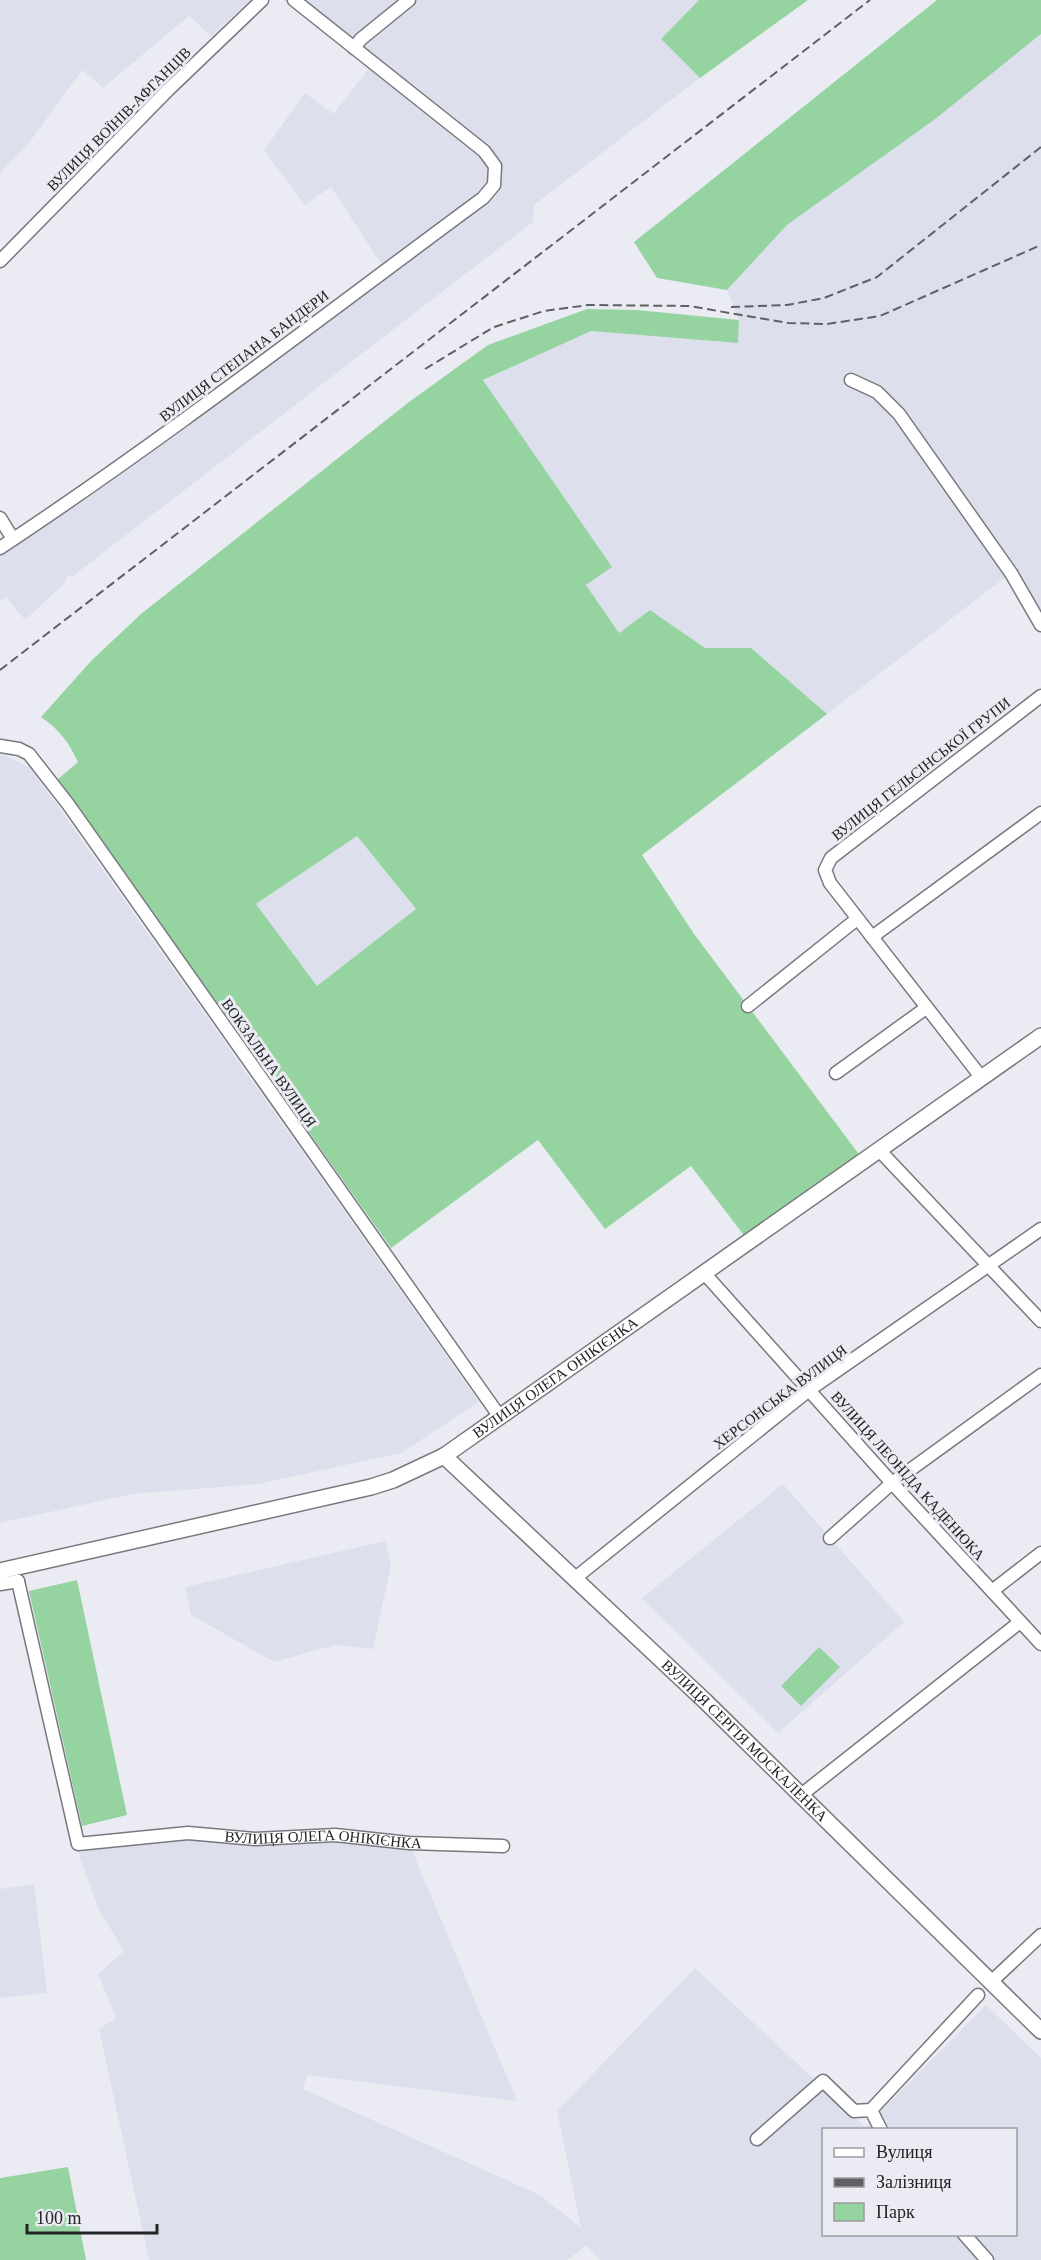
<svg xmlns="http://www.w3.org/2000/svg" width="1041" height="2260" viewBox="0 0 1041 2260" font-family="'Times New Roman',serif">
  <rect width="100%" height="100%" fill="#ebecf3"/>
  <path fill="#dddfed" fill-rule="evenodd" d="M 0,0 L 251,0 L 211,36 L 189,16 L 103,88 L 82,70 L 29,143 L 0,173 Z
    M 283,0 L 699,0 L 661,39 L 700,78 L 534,205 L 533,222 L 73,576 L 67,575 L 65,583 L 25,620 L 6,597 L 0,602 L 0,548 L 385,270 L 331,187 L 305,205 L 264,150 L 305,93 L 334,114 L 369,68 Z
    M 1041,34 L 1041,625 L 1011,573 L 827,714 L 751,648 L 705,648 L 650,610 L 619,633 L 586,585 L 611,568 L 483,380 L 591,331 L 738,343 L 739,320 L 727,290 L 787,225 L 934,120 Z
    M 2,754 L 31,768 L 479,1402 L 401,1453 L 258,1484 L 132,1494 L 0,1523 L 0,755 Z
    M 357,836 L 416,910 L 317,986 L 256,904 Z
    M 783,1484 L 904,1622 L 778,1733 L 642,1598 Z
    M 385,1541 L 391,1565 L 373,1649 L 335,1645 L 274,1662 L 191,1615 L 185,1587 Z
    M 335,1835 L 409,1843 L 517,2101 L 307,2075 L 303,2089 L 540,2195 L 581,2228 L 557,2111 L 695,1968 L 865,2127 L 986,2005 L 1041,2058 L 1041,2260 L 601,2260 L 586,2246 L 567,2260 L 149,2260 L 99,2029 L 116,2018 L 98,1974 L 124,1951 L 98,1908 L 80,1857 L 78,1844 L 145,1837 ZM 824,2130 L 1016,2130 L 1016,2234 L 824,2234 Z
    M 34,1884 L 47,1993 L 0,1998 L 0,1889 Z"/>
  <path fill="#95d4a0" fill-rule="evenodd" d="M 699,0 L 808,0 L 700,78 L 661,39 Z
    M 937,0 L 1041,0 L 1041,34 L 934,120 L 787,225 L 727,290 L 657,278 L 634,242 Z
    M 587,309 L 637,310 L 739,320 L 738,343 L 591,331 L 483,380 L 612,567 L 586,585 L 619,633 L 650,610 L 705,648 L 751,648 L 827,714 L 642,855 L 694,934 L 864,1161 L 749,1242 L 691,1166 L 605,1229 L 538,1140 L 391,1248 L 58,779 L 78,762 C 69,743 60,730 41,717 L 92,660 L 141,614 L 409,402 L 488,345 ZM 357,836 L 416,909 L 317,986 L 256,904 Z
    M 77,1580 L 127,1815 L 82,1826 L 29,1591 Z
    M 819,1647 L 840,1667 L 801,1706 L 781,1686 Z
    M 68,2167 L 86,2260 L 0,2260 L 0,2178 Z"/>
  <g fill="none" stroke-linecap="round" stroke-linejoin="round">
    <g stroke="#78797f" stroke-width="15">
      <g id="minor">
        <path d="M 354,48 L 361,39 L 409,0"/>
        <path d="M 0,261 L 168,90 L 262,0"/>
        <path d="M 851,380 L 877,392 L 899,414 L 1011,573 L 1041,625"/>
        <path d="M 0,518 L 13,539"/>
        <path d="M 0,548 C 166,438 323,316 483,198 L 494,185 L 495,166 L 484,151 L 294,0"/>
        <path d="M 0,746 L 19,749 L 29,754 L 68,804 L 500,1417"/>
        <path d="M 872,937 L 1041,813"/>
        <path d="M 748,1006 L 857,919"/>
        <path d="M 836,1073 L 926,1008"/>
        <path d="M 981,1077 L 830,883 L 825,870 L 831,858 L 1041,696"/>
        <path d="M 879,1150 L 1041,1321"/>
        <path d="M 705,1274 L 892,1483 L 1041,1644"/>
        <path d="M 830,1538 L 892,1483 L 1041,1375"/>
        <path d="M 574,1579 L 809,1390 L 1041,1229"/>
        <path id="s1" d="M 18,1581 L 78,1844 L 188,1833 L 255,1839 L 335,1835 L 409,1843 L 503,1846"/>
        <path d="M 0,1584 L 18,1581"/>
        <path d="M 992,1591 L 1041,1553"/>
        <path d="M 801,1795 L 1020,1622"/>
        <path d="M 991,1982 L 1041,1935"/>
        <path d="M 881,2130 L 871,2110 L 978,1995"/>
        <path d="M 757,2139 L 823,2081 L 854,2111 L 871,2110"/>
        <path d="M 964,2234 L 987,2260"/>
      </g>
    </g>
    <g stroke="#78797f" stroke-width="18">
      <g id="major">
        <path id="s2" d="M 444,1456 L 705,1701 L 1041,2031"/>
        <path id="s3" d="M 0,1571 L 371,1487 L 393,1480 L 444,1456 L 1041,1036"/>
      </g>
    </g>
    <use href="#minor" stroke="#fff" stroke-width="12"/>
    <use href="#major" stroke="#fff" stroke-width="15"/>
    <path stroke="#5f6063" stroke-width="2" stroke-dasharray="9 4.5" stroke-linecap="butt" d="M 731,307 L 787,305 L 824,298 L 877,277 L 1041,147
      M 425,369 L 494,327 L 544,311 L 588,305 L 689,306 L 788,323 L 827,324 L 880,316 L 1041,245
      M 0,670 L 870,0"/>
  </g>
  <g text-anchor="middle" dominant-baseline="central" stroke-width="6" stroke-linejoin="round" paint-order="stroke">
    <g font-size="15" fill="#232426" stroke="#ebecf3">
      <text transform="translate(119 119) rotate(-45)">ВУЛИЦЯ ВОЇНІВ-АФГАНЦІВ</text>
      <text transform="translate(244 356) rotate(-37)">ВУЛИЦЯ СТЕПАНА БАНДЕРИ</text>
      <text transform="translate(921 769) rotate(-38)">ВУЛИЦЯ ГЕЛЬСІНСЬКОЇ ГРУПИ</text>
      <text transform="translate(269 1063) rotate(55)">ВОКЗАЛЬНА ВУЛИЦЯ</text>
      <text stroke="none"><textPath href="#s3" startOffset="596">ВУЛИЦЯ ОЛЕГА ОНІКІЄНКА</textPath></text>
      <text transform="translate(780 1397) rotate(-37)">ХЕРСОНСЬКА ВУЛИЦЯ</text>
      <text transform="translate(908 1476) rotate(48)">ВУЛИЦЯ ЛЕОНІДА КАДЕНЮКА</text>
      <text stroke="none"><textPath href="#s2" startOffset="414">ВУЛИЦЯ СЕРГІЯ МОСКАЛЕНКА</textPath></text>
      <text stroke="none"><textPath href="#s1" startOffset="516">ВУЛИЦЯ ОЛЕГА ОНІКІЄНКА</textPath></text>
    </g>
  </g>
  <rect x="822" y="2128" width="195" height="108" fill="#ebecf3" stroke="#9b9ca1" stroke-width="1.5"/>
  <rect x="834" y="2148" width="30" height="9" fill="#ffffff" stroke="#9b9ca1" stroke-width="1.5"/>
  <text x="876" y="2158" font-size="18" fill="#232426">Вулиця</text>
  <rect x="834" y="2178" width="30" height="9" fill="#5f6063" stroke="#9b9ca1" stroke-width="1.5"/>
  <text x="876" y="2188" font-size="18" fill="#232426">Залізниця</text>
  <rect x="834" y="2203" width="30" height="18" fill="#95d4a0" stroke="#9b9ca1" stroke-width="1.5"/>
  <text x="876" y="2218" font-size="18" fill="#232426">Парк</text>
  <path d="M27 2224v9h130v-9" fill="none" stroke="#232426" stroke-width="3"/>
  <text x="36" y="2224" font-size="18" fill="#232426" stroke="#ebecf3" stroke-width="4.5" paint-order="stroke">100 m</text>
</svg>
